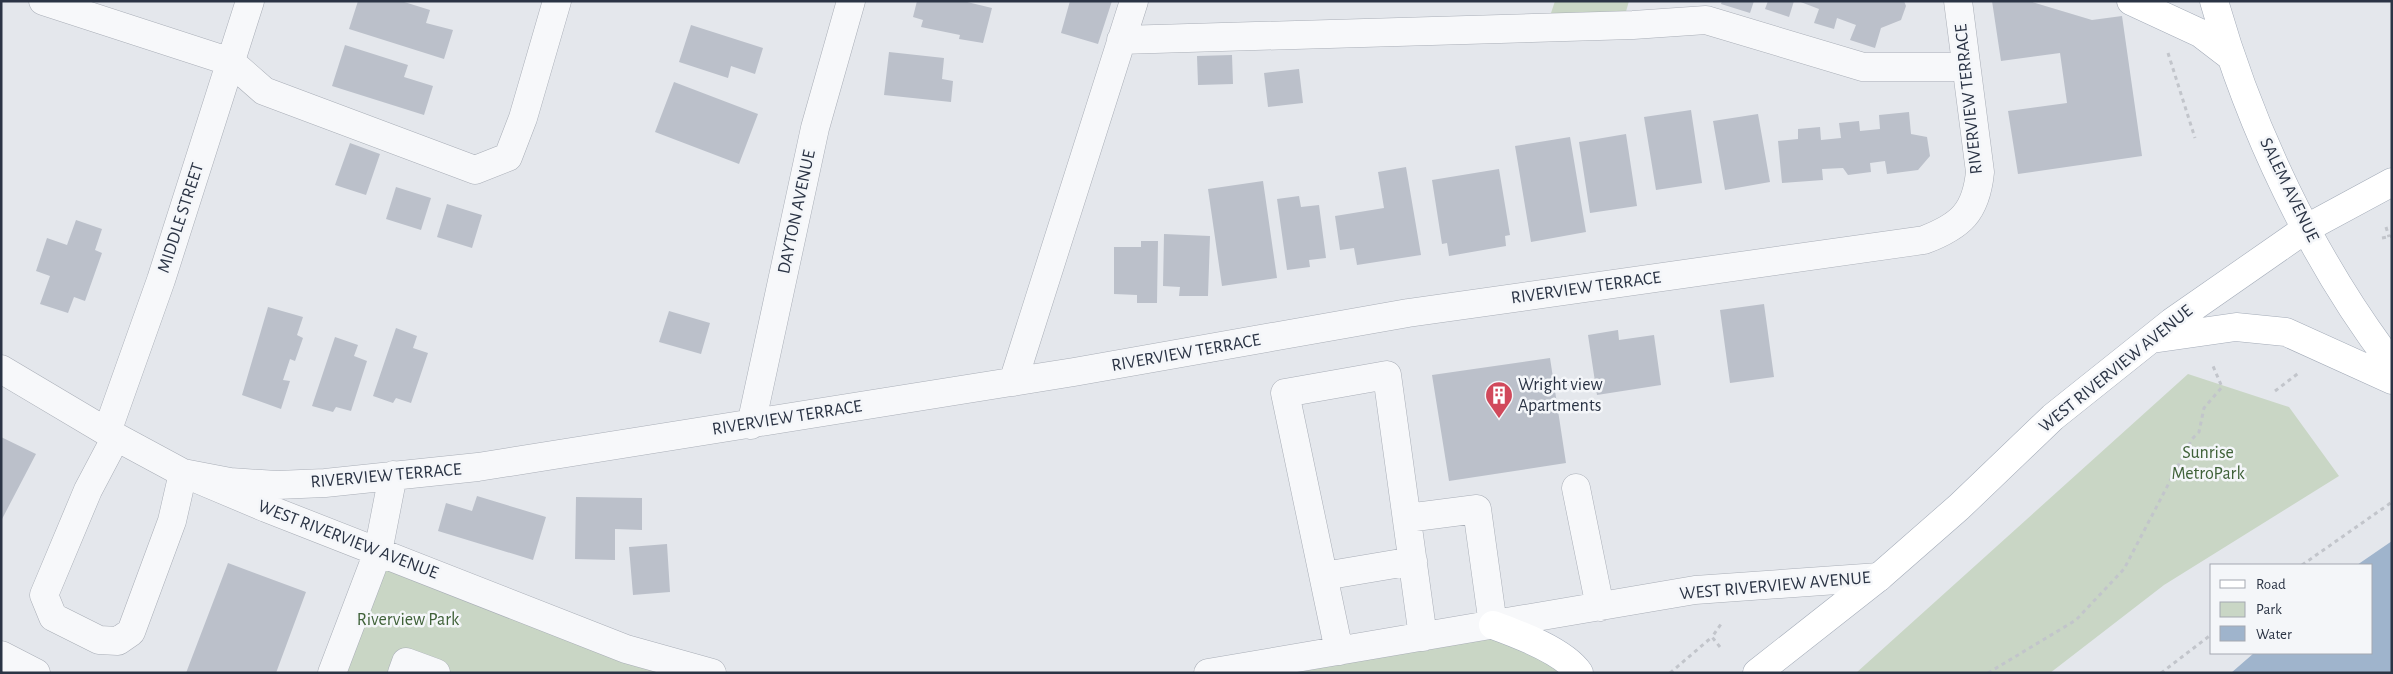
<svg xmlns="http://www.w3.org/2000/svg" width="2393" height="674" viewBox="0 0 2393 674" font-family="'Alegreya Sans',sans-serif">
  <rect width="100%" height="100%" fill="#e4e7ec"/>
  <path fill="#c9d6c5" d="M 1555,1 L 1629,1 L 1625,15 L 1550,16 Z
    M 2188,374 L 2289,407 L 2339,476 L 2164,585 L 2050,673 L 1856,673 Z
    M 378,552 L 712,673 L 332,673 Z
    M 1493,625 L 1579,673 L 1208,673 Z"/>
  <path fill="#9fb4cc" d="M 2392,541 L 2392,673 L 2231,673 L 2254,653 L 2372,653 L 2372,565 L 2357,565 Z"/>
  <path fill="#bbc0ca" d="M 358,1 L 401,1 L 430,10 L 426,23 L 453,30 L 444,59 L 349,29 Z
    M 917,1 L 963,1 L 992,8 L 983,43 L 959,39 L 960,35 L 921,27 L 923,20 L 913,17 Z
    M 1070,1 L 1112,1 L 1098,44 L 1061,33 Z
    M 1722,1 L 1754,1 L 1750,13 L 1721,4 Z
    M 1768,1 L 1794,1 L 1789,17 L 1765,9 Z
    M 1798,1 L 1904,1 L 1906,6 L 1901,20 L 1881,28 L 1875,48 L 1850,40 L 1856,25 L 1837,18 L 1834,29 L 1814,23 L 1819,9 Z
    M 1992,1 L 2029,1 L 2092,20 L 2122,16 L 2142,156 L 2018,174 L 2008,111 L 2067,103 L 2060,53 L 2001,61 Z
    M 691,25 L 763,48 L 755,74 L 731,66 L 728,78 L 679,62 Z
    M 345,45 L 408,65 L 404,77 L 433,86 L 424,115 L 332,86 Z
    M 889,52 L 944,58 L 942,79 L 953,81 L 951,102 L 884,95 Z
    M 1232,55 L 1233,84 L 1198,85 L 1197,56 Z
    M 1299,69 L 1303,103 L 1268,107 L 1264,73 Z
    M 674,82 L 758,114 L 739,164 L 655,132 Z
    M 1691,110 L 1702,183 L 1656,190 L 1644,117 Z
    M 1909,112 L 1911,134 L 1927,137 L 1930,156 L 1918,170 L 1887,174 L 1885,161 L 1870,163 L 1871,172 L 1848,175 L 1843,168 L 1822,169 L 1823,180 L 1782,183 L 1778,141 L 1798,139 L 1798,129 L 1820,127 L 1821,140 L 1841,138 L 1839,123 L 1859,121 L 1860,131 L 1880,129 L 1879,115 Z
    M 1758,114 L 1770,182 L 1725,190 L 1713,121 Z
    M 1626,134 L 1637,206 L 1590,213 L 1579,142 Z
    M 1570,137 L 1586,232 L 1531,242 L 1515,146 Z
    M 350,143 L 380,154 L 366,195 L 335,185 Z
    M 1406,167 L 1421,255 L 1357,265 L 1354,248 L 1340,250 L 1335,216 L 1384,208 L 1378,172 Z
    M 1499,169 L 1510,235 L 1505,236 L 1506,246 L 1449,256 L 1447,243 L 1442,244 L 1432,180 Z
    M 1263,181 L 1277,278 L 1222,286 L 1208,189 Z
    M 396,187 L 431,198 L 421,230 L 386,219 Z
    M 1299,196 L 1301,207 L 1319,205 L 1326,258 L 1309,260 L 1310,267 L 1287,270 L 1277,199 Z
    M 447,204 L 482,215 L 472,248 L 437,237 Z
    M 76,220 L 102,229 L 95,250 L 102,253 L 85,301 L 74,297 L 68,313 L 40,304 L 50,276 L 36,271 L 47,238 L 67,245 Z
    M 1164,234 L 1210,236 L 1208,296 L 1179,296 L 1180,287 L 1163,286 Z
    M 1141,241 L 1158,241 L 1157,303 L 1137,303 L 1137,295 L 1114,294 L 1114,247 L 1141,247 Z
    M 1764,304 L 1774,377 L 1730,383 L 1720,310 Z
    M 268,307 L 303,317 L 297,335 L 303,338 L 295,361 L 290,359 L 283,380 L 290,381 L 281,409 L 242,395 Z
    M 669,311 L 710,323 L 701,354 L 659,342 Z
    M 396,328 L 417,336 L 413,348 L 428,353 L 411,403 L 396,398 L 393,403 L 373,396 Z
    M 1618,330 L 1619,340 L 1654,335 L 1661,385 L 1597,395 L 1588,335 Z
    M 335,337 L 358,345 L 354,356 L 367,361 L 351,411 L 336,407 L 333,412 L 312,406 Z
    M 1550,358 L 1566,463 L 1449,481 L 1432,375 Z
    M 1,437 L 36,454 L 1,521 Z
    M 477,496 L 546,517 L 533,560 L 438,531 L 446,503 L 472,511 Z
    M 576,497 L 642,498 L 642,530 L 615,529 L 615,560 L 575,559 Z
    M 667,544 L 670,592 L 633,595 L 629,547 Z
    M 228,563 L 306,592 L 276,673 L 186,673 Z"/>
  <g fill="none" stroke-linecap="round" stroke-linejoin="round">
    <g stroke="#a9aeb7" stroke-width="29">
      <path id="minor" d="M 43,1 L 231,62 L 264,91 L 475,170 L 508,157 L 523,118 L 557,1
        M 1121,40 L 1633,25 L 1706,20 L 1863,67 L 1966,67
        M 1,369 L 107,432 L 183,473 L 266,508 L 626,649 L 712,673
        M 1013,382 L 1134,1
        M 751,425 L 815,128 L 851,1
        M 107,432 L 161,280 L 250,1
        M 116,437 L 88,490 L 44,595 L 53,617 L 99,640 L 118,641 L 131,632 L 172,521 L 183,473 L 230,482 L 277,485 L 325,483 L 478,467 L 1074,372 L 1408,313 L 1924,240 C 1961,226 1976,212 1980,172 L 1958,1
        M 1576,488 L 1600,607
        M 1407,518 L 1477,509 L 1493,625
        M 1324,576 L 1413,561
        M 1339,651 L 1285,393 L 1387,375 L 1423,637
        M 1,655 L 36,673
        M 332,673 L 378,552 L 393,475
        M 402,673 L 406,662 L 436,673
        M 1208,673 L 1695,590 L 1879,577"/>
    </g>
    <g stroke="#a3abb8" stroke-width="29">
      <path id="major" d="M 2131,1 L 2200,33 L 2230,56
        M 2214,1 C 2250,128 2312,259 2392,364
        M 2152,339 L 2236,327 L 2286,332 L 2392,380
        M 1493,625 C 1518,634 1564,651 1579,673
        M 1757,673 L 1879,577 L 1959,507 L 2053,417 L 2172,322 L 2307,228 L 2392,182"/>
    </g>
    <path stroke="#c2c5cb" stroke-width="3" stroke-dasharray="4 4" stroke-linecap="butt" d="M 2168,53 L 2195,138
      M 2386,227 L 2389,237
      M 2382,238 L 2392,236
      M 2275,391 L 2300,372
      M 2302,565 L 2392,502
      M 1720,647 L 1712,637 L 1721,624
      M 1670,673 L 1712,637
      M 1988,673 L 2076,620 L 2124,569 L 2192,439 L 2199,432 L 2204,408 L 2222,387 L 2213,366
      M 2161,673 L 2212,634"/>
    <use href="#minor" stroke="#f7f8fa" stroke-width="28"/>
    <use href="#major" stroke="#fff" stroke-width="28"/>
  </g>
  <defs>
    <g id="building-pin" transform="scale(1.4375)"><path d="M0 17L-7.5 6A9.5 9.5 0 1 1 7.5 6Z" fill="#d1495b" stroke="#f4f6f9"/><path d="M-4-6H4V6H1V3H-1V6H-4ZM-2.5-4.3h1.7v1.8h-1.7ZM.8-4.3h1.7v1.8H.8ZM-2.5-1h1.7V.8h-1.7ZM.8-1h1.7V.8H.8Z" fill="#fff"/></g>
  </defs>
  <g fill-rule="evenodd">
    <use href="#building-pin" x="1499" y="395"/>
  </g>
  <g text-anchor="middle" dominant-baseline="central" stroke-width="5" stroke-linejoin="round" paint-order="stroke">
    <g font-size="18" fill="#2b3445" stroke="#f4f6f9">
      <text transform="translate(1969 99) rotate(-96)">RIVERVIEW TERRACE</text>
      <text transform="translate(2289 190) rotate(64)">SALEM AVENUE</text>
      <text transform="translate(797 212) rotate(-78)">DAYTON AVENUE</text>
      <text transform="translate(181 218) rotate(-72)">MIDDLE STREET</text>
      <text transform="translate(1586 288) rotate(-8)">RIVERVIEW TERRACE</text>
      <text transform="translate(1186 353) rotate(-10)">RIVERVIEW TERRACE</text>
      <text transform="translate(2116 369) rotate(-39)">WEST RIVERVIEW AVENUE</text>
      <text transform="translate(787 418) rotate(-9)">RIVERVIEW TERRACE</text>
      <text transform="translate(386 476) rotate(-5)">RIVERVIEW TERRACE</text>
      <text transform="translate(348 540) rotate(21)">WEST RIVERVIEW AVENUE</text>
      <text transform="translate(1775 586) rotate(-5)">WEST RIVERVIEW AVENUE</text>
    </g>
    <g font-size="18" fill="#2b3445" stroke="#f4f6f9" text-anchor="start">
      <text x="1518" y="385">Wright view<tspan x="1518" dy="21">Apartments</tspan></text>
    </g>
    <g font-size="18" fill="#3f6138" stroke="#f4f6f9">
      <text x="2208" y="453">Sunrise<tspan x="2208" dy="21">MetroPark</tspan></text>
      <text x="408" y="620">Riverview Park</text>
    </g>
  </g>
  <rect width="2393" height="674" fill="none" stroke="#2b3445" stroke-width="5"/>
  <rect x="2210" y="564" width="162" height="90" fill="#f4f6f9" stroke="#a4a8b1"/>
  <rect x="2220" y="580" width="25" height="8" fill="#ffffff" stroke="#a4a8b1"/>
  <text x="2256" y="589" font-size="15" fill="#2b3445">Road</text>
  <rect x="2220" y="602" width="25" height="15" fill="#c9d6c5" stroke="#a4a8b1"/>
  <text x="2256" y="614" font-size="15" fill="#2b3445">Park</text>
  <rect x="2220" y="626" width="25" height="15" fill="#9fb4cc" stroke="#a4a8b1"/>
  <text x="2256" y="639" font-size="15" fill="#2b3445">Water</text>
</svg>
